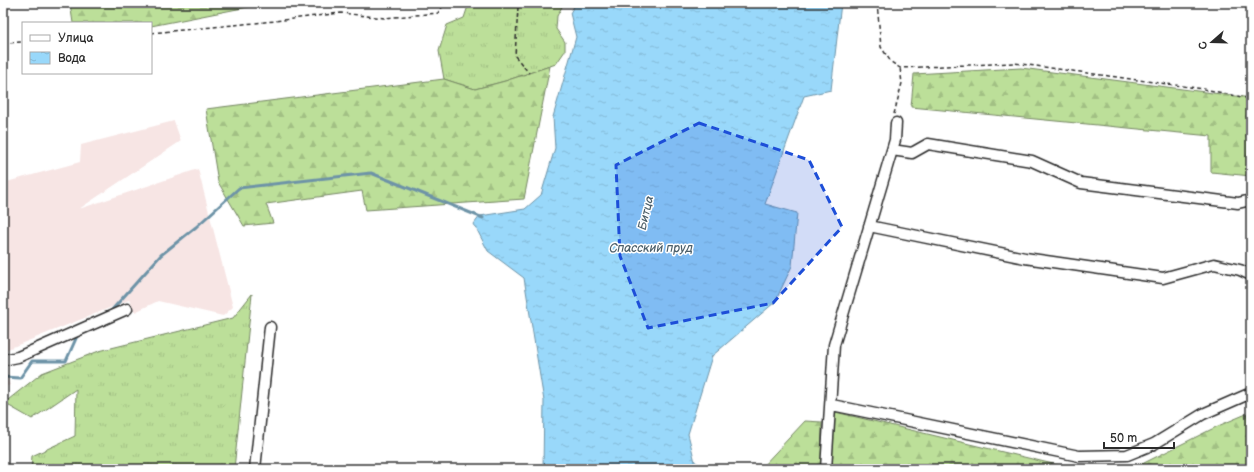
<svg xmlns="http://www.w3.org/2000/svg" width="1254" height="472" viewBox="0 0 1254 472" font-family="'Balsamiq Sans',sans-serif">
  <defs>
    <pattern id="grass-tufts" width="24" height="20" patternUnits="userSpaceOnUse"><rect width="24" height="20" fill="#bcdf99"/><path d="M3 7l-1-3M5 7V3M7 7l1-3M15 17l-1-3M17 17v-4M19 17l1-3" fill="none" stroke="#a2c084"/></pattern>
    <pattern id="forest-firs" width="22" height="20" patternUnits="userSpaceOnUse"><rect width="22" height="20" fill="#bcdf99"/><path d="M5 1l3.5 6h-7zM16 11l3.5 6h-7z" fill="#a2c084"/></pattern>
    <pattern id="water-ripples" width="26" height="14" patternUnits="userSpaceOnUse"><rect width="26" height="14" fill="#99d8fa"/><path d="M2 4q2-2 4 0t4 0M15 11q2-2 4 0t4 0" fill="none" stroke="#84bad6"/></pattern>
  </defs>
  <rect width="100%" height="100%" fill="#fff"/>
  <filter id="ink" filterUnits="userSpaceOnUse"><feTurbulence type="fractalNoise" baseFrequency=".025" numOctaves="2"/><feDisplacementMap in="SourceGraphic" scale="8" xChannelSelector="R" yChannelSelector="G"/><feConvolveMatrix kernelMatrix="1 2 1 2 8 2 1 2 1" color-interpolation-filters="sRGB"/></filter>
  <g filter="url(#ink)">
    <path fill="#f7e5e4" d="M 174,121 L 181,141 L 79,209 L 198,169 L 233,307 L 223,316 L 158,301 L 135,312 L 129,300 L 3,351 L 3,183 L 80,162 L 81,145 Z
      M 3,370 L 10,385 L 3,388 Z"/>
    <path fill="url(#grass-tufts)" stroke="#748562" d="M 469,3 L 564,3 L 557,16 L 556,29 L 565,42 L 565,51 L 556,64 L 505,81 L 475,89 L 444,79 L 439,51 L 447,25 L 464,18 Z
      M 252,294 L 234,469 L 31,469 L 32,456 L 75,436 L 76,389 L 32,419 L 4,403 L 42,373 L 99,351 L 233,318 Z"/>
    <path fill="url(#forest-firs)" stroke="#748562" d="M 70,3 L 268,3 L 151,26 L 151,23 L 73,23 Z
      M 550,66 L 524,199 L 366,210 L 362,191 L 266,204 L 273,223 L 244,226 L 218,182 L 206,109 L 444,79 L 475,89 L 505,81 Z
      M 1021,68 L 1251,98 L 1251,176 L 1211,172 L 1211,136 L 911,107 L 914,74 Z
      M 827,410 L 1074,469 L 826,469 Z
      M 1251,412 L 1251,469 L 1132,469 L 1218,426 Z
      M 805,421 L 822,422 L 821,469 L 760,469 Z"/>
    <path fill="url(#water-ripples)" stroke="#6d93a7" d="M 576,3 L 841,3 L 831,90 L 804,96 L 765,204 L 797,213 L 792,266 L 775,302 L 712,356 L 688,434 L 695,462 L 710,469 L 543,469 L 544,401 L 524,278 L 488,251 L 474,224 L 480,216 L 525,209 L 541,195 L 555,148 L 553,117 L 576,37 L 570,13 Z"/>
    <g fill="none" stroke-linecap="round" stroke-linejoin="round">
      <path stroke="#6d93a7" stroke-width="3" d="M 110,312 L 161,255 L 196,227 L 239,188 L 371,173 L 483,218
        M 3,377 L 20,378 L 32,361 L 66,361 L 78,334"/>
      <g stroke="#2b2b2b" stroke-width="13">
        <path id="minor" d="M 892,150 L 912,153 L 928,144 L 1032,161 L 1081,183 L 1238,203 L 1251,200
          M 869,226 L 1025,258 L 1163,278 L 1214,264 L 1240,270 L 1251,275
          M 3,360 L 18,357 L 127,309
          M 832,405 L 1079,456 L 1127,455 L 1154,444 L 1203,414 L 1251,393
          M 255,469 L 270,327
          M 826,469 L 834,345 L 895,140 L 896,123"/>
      </g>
      <path stroke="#2b2b2b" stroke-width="1.5" stroke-dasharray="4 3" stroke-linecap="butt" d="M 511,3 L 518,7 L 531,3
        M 877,3 L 881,47 L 891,62 L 900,68 L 1014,63 L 1204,89 L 1251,99
        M 518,7 L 515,56 L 529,73
        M 151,33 L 275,21 L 341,13 L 384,18 L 438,13 L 445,3
        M 3,43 L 23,42
        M 894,114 L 902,83 L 900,68"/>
      <use href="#minor" stroke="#fff" stroke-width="10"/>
    </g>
  </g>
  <path fill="#1d4ed8" fill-opacity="0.2" stroke="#1d4ed8" stroke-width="3" stroke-dasharray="8 5" stroke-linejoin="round" d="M 699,123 L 809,160 L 842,227 L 773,303 L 648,328 L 620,256 L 616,165 Z"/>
  <g text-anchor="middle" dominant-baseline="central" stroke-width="3" stroke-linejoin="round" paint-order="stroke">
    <g font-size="12" font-style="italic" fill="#4c5f69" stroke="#fff">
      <text transform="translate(646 213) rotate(-77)">Битца</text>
      <text x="651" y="248">Спасский пруд</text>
    </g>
  </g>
  <rect width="1254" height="472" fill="none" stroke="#fff" stroke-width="16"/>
  <rect x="8" y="8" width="1238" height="456" fill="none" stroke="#2b2b2b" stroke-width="1.5" filter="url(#ink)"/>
  <rect x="22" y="22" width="130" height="52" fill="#ffffff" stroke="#aaaaaa"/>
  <rect x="30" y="35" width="20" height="6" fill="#ffffff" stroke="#aaaaaa"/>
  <text x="58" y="42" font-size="12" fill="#2b2b2b">Улица</text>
  <rect x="30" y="52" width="20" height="12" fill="url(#water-ripples)" stroke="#aaaaaa"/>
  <text x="58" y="62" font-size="12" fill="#2b2b2b">Вода</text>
  <g transform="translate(1212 42) rotate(250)" stroke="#ffffff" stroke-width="3" paint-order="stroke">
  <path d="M0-3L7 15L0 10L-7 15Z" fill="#2b2b2b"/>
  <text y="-6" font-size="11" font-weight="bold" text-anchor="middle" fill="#2b2b2b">С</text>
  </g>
  <path d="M1104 442v6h70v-6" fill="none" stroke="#2b2b2b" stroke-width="2"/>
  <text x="1110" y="442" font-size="12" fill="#2b2b2b" stroke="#ffffff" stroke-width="3" paint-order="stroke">50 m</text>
</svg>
